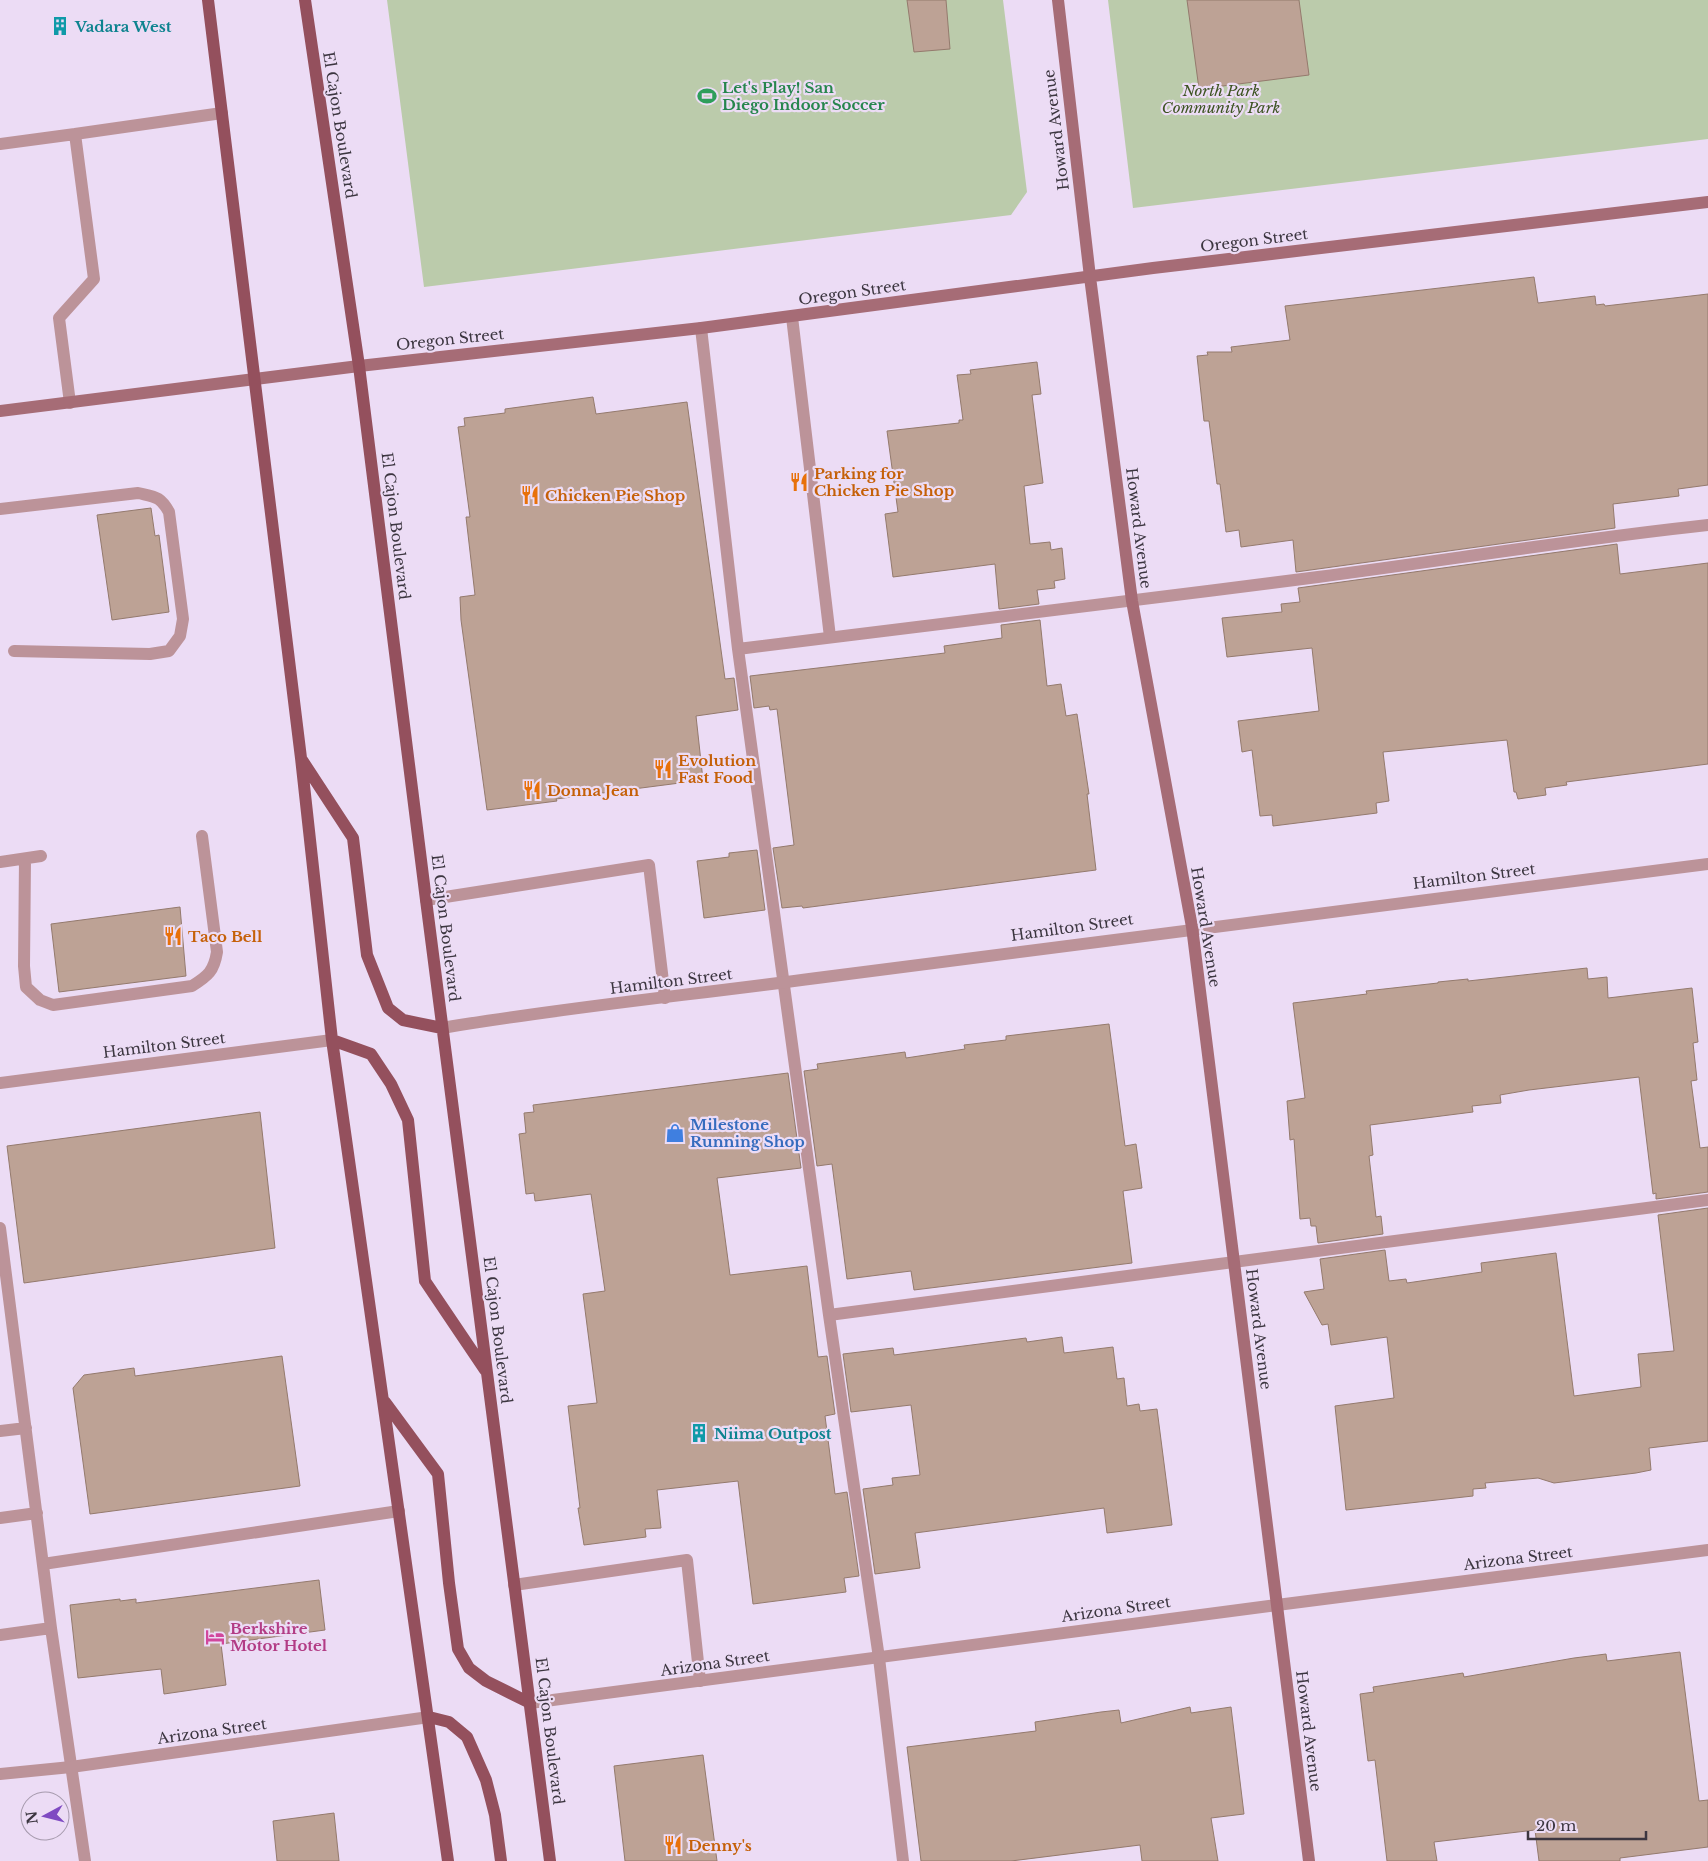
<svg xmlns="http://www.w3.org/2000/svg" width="1708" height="1861" viewBox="0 0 1708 1861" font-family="'Libre Baskerville',serif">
  <rect width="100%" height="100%" fill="#ecdcf5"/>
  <path fill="#bbcbab" d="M 387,0 L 1003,0 L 1027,192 L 1011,215 L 424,287 Z
    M 1108,0 L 1708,0 L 1708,139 L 1133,208 Z"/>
  <path fill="#bda295" stroke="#947a6d" d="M 907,0 L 946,0 L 950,49 L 914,52 Z
    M 1187,0 L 1299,0 L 1309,75 L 1199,89 Z
    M 1534,277 L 1538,303 L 1595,296 L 1596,305 L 1604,304 L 1605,306 L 1708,294 L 1708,485 L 1678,489 L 1679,496 L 1613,504 L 1615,528 L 1296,572 L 1293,540 L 1241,547 L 1239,530 L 1226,532 L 1220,484 L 1217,484 L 1209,421 L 1204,421 L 1197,356 L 1208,355 L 1207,352 L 1232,352 L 1231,347 L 1290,340 L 1285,306 Z
    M 1037,362 L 1041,394 L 1032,395 L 1043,483 L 1024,486 L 1030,544 L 1050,542 L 1051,550 L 1062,548 L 1065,579 L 1054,581 L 1055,588 L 1037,590 L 1039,604 L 999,609 L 995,564 L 893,577 L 885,514 L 898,512 L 887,431 L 959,423 L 959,420 L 963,420 L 957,375 L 971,374 L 970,370 Z
    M 593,397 L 596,414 L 687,402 L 725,679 L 734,678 L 738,710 L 696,716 L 703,780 L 556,799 L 557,801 L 487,810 L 461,620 L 460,597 L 475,595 L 466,517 L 470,517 L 458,427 L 465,426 L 464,418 L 505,413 L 505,409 Z
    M 151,508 L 155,536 L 159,535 L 169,612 L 112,620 L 97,515 Z
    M 1617,544 L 1620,574 L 1708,563 L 1708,764 L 1566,782 L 1567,785 L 1545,788 L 1546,795 L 1518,799 L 1516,792 L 1514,792 L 1507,740 L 1383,752 L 1389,801 L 1376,803 L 1377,813 L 1273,826 L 1272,815 L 1260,816 L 1252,750 L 1242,752 L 1238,721 L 1319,711 L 1312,648 L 1227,657 L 1222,618 L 1282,612 L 1281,604 L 1300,602 L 1298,588 Z
    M 1040,620 L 1047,686 L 1061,684 L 1066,716 L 1077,714 L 1089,794 L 1087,794 L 1096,870 L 803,908 L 802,906 L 782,908 L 773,848 L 794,845 L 777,709 L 770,710 L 769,706 L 754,708 L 750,676 L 945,653 L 944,646 L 1002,638 L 1001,625 Z
    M 757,850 L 765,910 L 704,918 L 697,861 L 729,857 L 729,853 Z
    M 180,907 L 186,976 L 59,992 L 51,924 Z
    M 1587,968 L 1588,979 L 1607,977 L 1608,998 L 1692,988 L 1698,1042 L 1693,1043 L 1697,1080 L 1691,1081 L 1700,1148 L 1708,1147 L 1708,1192 L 1656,1199 L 1656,1193 L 1653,1194 L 1639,1077 L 1529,1090 L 1500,1095 L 1501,1103 L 1472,1106 L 1473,1112 L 1370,1125 L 1373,1155 L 1369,1156 L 1376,1217 L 1381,1216 L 1383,1234 L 1318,1243 L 1316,1226 L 1311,1226 L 1310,1218 L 1300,1219 L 1294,1139 L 1290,1140 L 1287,1101 L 1305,1098 L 1293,1003 L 1367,994 L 1366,991 L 1438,983 L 1438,982 L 1468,979 L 1468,981 Z
    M 1109,1024 L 1125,1146 L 1136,1144 L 1142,1188 L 1123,1191 L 1132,1263 L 914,1290 L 911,1271 L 847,1279 L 832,1164 L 817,1166 L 804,1071 L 818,1069 L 817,1064 L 905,1052 L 906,1058 L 965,1049 L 964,1045 L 1006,1040 L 1006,1036 Z
    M 788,1073 L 801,1168 L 717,1178 L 730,1275 L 807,1266 L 818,1357 L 827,1356 L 835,1414 L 825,1416 L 835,1494 L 847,1492 L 859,1576 L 844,1578 L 846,1592 L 753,1604 L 738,1481 L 657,1490 L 661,1528 L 645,1529 L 646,1537 L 584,1545 L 578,1508 L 580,1508 L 568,1406 L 597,1403 L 583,1294 L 605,1291 L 591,1194 L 535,1201 L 534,1193 L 526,1194 L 519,1134 L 526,1133 L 524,1113 L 534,1112 L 533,1105 Z
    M 260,1112 L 275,1248 L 24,1283 L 7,1146 Z
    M 1708,1208 L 1708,1441 L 1649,1448 L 1651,1470 L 1636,1473 L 1554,1483 L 1538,1478 L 1485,1483 L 1486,1488 L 1473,1489 L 1473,1496 L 1346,1510 L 1335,1406 L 1394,1398 L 1387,1337 L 1331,1345 L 1328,1324 L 1322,1325 L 1304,1292 L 1324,1289 L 1320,1259 L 1385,1250 L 1389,1281 L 1406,1279 L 1407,1283 L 1482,1272 L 1481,1263 L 1556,1253 L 1574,1396 L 1641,1387 L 1638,1354 L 1674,1351 L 1658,1215 Z
    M 1062,1337 L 1064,1353 L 1113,1347 L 1117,1379 L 1124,1378 L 1127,1406 L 1139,1404 L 1140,1411 L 1157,1409 L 1172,1525 L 1107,1533 L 1104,1508 L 915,1533 L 920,1568 L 875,1574 L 863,1489 L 893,1485 L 892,1478 L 920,1475 L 911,1405 L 851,1412 L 843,1354 L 893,1348 L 894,1355 L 1026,1338 L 1027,1342 Z
    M 282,1356 L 300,1486 L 90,1514 L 73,1388 L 84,1375 L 134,1368 L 135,1376 Z
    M 319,1580 L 325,1630 L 221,1644 L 226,1685 L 164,1694 L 161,1669 L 78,1678 L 70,1605 L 120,1599 L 120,1601 L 136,1599 L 136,1603 Z
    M 1680,1652 L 1699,1801 L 1708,1800 L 1708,1847 L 1620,1858 L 1620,1861 L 1539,1861 L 1535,1830 L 1434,1842 L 1437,1861 L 1387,1861 L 1375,1760 L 1368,1761 L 1360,1694 L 1374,1692 L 1373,1687 L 1463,1673 L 1464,1677 L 1574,1658 L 1606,1654 L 1607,1661 Z
    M 1190,1707 L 1191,1713 L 1231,1707 L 1244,1814 L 1211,1818 L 1218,1861 L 1142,1861 L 1140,1845 L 1011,1861 L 921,1861 L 907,1747 L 1036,1731 L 1035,1722 L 1101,1712 L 1119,1710 L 1121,1723 Z
    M 703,1755 L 717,1861 L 625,1861 L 614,1766 Z
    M 334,1813 L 339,1861 L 277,1861 L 273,1821 Z"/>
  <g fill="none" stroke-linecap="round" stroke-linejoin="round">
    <path stroke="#bc9399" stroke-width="12" d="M 75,134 L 222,113
      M 0,144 L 75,134 L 94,279 L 59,318 L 70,403
      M 792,317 L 830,637
      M 701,328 L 738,649 C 932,625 1125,602 1318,577 C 1448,560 1578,539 1708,525
      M 0,509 L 138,493 C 155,497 160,496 169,512 L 183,619 L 180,636 L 169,651 L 150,654 L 14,651
      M 738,649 L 829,1315 L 879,1658 L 903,1861
      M 25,859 L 24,966 L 26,987 L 40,1000 L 53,1005 L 192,986 C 208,976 214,971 217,952 L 202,836
      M 0,862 L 41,856
      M 426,900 L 649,865 L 665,998
      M 0,1228 L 51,1628 L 85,1861
      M 829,1315 L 1708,1200
      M 0,1431 L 26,1428
      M 0,1518 L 37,1513
      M 43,1564 L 399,1511
      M 514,1585 L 687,1560 L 700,1681
      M 0,1635 L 51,1628"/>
    <path stroke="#bc9399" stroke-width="12" d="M 442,1028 C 566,1007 692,995 817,978 C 1114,938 1411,901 1708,864
      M 0,1083 L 332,1040
      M 530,1703 L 1277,1605 L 1708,1550
      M 0,1774 L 71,1767 L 429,1717"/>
    <path stroke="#a66c76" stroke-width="12" d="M 1058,0 L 1090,277 L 1132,601 L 1192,927 L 1309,1861
      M 0,411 L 359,366 L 701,328 L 1153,268 L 1708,202"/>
    <path stroke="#94505d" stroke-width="12" d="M 208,0 L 301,758 L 332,1040 L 448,1861
      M 305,0 L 359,366 L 426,900 L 550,1861
      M 302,760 L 353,838 L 367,955 L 388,1008 L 403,1020 L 442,1028
      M 332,1040 L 371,1054 L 391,1084 L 408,1120 L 425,1281 L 485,1370
      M 385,1402 L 438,1474 L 449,1583 L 458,1649 L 469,1668 L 486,1681 L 530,1703
      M 429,1717 L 449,1722 L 467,1737 L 486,1780 L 495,1815 L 501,1861"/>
  </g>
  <defs>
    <g id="building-bare" transform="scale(1.5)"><path d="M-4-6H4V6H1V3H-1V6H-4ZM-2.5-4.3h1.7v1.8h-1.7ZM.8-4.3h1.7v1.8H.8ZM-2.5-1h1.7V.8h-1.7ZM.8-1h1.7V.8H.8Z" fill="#0f9aa8" stroke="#ecdcf5" stroke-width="2.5" paint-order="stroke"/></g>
    <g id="stadium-bare" transform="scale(1.5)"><path d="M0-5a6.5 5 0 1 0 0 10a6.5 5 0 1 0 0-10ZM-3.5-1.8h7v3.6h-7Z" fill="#2e9e5b" stroke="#ecdcf5" stroke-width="2.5" paint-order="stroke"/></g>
    <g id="restaurant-bare" transform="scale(1.5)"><path d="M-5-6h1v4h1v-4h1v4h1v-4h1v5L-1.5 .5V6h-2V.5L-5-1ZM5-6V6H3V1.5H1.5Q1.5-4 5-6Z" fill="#e8710a" stroke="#ecdcf5" stroke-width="2.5" paint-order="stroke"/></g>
    <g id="shop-bare" transform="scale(1.5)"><path d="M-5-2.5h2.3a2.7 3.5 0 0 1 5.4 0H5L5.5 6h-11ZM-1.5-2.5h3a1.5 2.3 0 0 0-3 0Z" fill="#3f7fe0" stroke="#ecdcf5" stroke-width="2.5" paint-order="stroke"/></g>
    <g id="hotel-bare" transform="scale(1.5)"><path d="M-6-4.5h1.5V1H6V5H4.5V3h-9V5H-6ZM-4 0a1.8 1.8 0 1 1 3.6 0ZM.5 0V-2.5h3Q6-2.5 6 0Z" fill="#d1479c" stroke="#ecdcf5" stroke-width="2.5" paint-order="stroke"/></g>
  </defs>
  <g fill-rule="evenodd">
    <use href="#building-bare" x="60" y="26"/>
    <use href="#stadium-bare" x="707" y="96"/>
    <use href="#restaurant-bare" x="799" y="482"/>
    <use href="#restaurant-bare" x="530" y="495"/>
    <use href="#restaurant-bare" x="663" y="769"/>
    <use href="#restaurant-bare" x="532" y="790"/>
    <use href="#restaurant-bare" x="173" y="936"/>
    <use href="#shop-bare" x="675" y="1133"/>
    <use href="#building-bare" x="699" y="1433"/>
    <use href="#hotel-bare" x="215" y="1637"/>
    <use href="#restaurant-bare" x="673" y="1845"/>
  </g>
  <g text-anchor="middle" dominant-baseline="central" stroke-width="4.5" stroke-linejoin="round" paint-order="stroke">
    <g font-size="15" font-weight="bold" fill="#0d838f" stroke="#ecdcf5" text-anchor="start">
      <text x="75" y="26">Vadara West</text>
      <text x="714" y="1433">Niima Outpost</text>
    </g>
    <g font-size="15" font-weight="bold" fill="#27864d" stroke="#ecdcf5" text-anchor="start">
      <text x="722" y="87">Let's Play! San<tspan x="722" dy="17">Diego Indoor Soccer</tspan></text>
    </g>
    <g font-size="15" font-style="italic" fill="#3d5422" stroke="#ecdcf5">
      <text x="1221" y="90">North Park<tspan x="1221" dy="17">Community Park</tspan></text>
    </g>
    <g font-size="15" fill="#3c3640" stroke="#ecdcf5">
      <text transform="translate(340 125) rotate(81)">El Cajon Boulevard</text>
      <text transform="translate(1056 130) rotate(-97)">Howard Avenue</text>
      <text transform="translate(1254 240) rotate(-7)">Oregon Street</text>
      <text transform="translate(852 292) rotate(-8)">Oregon Street</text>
      <text transform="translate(450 339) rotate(-6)">Oregon Street</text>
      <text transform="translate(396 526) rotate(83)">El Cajon Boulevard</text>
      <text transform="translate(1139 528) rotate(83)">Howard Avenue</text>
      <text transform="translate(1474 876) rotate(-7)">Hamilton Street</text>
      <text transform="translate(1072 927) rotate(-8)">Hamilton Street</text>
      <text transform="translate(1206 927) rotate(81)">Howard Avenue</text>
      <text transform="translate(446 928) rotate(83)">El Cajon Boulevard</text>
      <text transform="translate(671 981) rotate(-7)">Hamilton Street</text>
      <text transform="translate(164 1045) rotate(-7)">Hamilton Street</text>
      <text transform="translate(1259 1329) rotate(83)">Howard Avenue</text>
      <text transform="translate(498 1330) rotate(83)">El Cajon Boulevard</text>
      <text transform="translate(1518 1558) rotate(-7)">Arizona Street</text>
      <text transform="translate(1116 1609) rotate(-8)">Arizona Street</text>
      <text transform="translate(715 1663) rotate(-8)">Arizona Street</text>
      <text transform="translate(212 1731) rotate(-8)">Arizona Street</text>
      <text transform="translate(550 1731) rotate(83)">El Cajon Boulevard</text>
      <text transform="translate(1309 1731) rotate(83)">Howard Avenue</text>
    </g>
    <g font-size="15" font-weight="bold" fill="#c56008" stroke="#ecdcf5" text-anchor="start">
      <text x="814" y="473">Parking for<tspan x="814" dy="17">Chicken Pie Shop</tspan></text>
      <text x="545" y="495">Chicken Pie Shop</text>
      <text x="678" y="760">Evolution<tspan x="678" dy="17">Fast Food</tspan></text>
      <text x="547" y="790">Donna Jean</text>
      <text x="188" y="936">Taco Bell</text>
      <text x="688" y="1845">Denny's</text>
    </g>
    <g font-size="15" font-weight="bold" fill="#366cbe" stroke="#ecdcf5" text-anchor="start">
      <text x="690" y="1124">Milestone<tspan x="690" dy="17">Running Shop</tspan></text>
    </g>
    <g font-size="15" font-weight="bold" fill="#b23c85" stroke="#ecdcf5" text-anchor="start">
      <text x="230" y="1628">Berkshire<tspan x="230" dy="17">Motor Hotel</tspan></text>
    </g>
  </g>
  <g transform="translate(45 1816) rotate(263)"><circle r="24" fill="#ecdcf5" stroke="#a69aad"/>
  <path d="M0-4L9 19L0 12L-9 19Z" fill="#7f4ac2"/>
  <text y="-8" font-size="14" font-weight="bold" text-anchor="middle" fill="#3c3640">N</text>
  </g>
  <path d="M1528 1831v8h118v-8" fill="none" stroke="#3c3640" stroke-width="2.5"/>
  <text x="1536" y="1831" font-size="15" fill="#3c3640" stroke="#ecdcf5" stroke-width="4" paint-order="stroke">20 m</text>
</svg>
